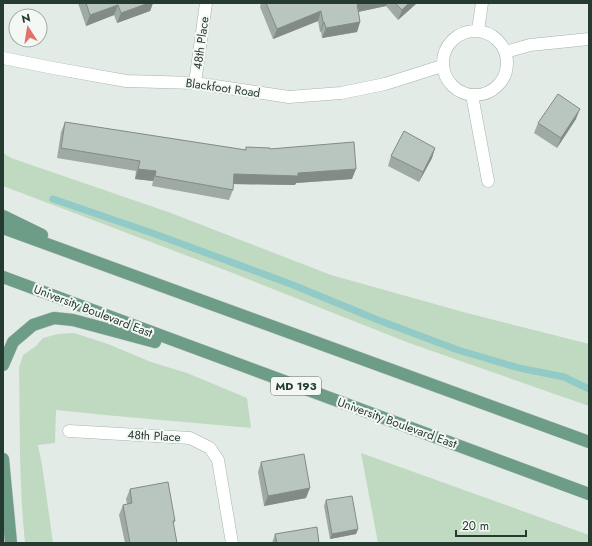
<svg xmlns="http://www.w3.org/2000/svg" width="592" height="546" viewBox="0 0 592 546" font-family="Jost,sans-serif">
  <rect width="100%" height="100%" fill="#e3ebe6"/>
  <path fill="#bfdac1" d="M 3,153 L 11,158 L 171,213 L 331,275 L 467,313 L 589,344 L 589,406 L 409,343 L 230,272 L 3,186 Z
    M 74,333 L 108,344 L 151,362 L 187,373 L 247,398 L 251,428 L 105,415 L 56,410 L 55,443 L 38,445 L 42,465 L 53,543 L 25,543 C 19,485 20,426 19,368 L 23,355 L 36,346 L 43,338 L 58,334 Z
    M 361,453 L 589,535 L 589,543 L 378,543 Z"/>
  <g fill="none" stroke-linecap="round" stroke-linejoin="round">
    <path stroke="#92cac8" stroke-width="7" d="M 53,199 L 155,234 L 293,285 L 378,320 L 458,350 L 519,368 L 564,377 L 589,389"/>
    <g stroke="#a6b3ac" stroke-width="13">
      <path id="minor" d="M 478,30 L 482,3
        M443 63a32 32 0 1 1 64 0a32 32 0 1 1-64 0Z
        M 505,52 L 530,45 L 589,39
        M 3,58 L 53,68 L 126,81 L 195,83 L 289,97 L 341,93 L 385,84 L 442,66
        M 195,83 L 206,3
        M 472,95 L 488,181
        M 69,431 L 190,438 L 210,448 L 218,460 L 232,543"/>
    </g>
    <g stroke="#c2c8c5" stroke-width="13">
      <path id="primary" d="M 3,216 L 42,235
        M 3,228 L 589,442
        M 3,277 L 589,494
        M 3,365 L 13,342 L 33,325 L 54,318 L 73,320 L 155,342
        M 3,459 L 11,543"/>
    </g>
    <use href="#minor" stroke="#fff" stroke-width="12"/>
    <use href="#primary" stroke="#6d9c87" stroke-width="12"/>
  </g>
  <path fill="#9faaa4" d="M 78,3 L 153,3 L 150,11 L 117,23 L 114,15 L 86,26 Z
    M 261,3 L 417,3 L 398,20 L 386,6 L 358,12 L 360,22 L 357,32 L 322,38 L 321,31 L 320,32 L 318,21 L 273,39 L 260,7 Z
    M 576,119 L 557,148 L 534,133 L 538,123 Z
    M 65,122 L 245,150 L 246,147 L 270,149 L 352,179 L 296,183 L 295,185 L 233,184 L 233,190 L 229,200 L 152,186 L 153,181 L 135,179 L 136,171 L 57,158 L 61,132 Z
    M 435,148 L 432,158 L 419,182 L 388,166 L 391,156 Z
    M 261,462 L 306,498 L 264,506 L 258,472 Z
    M 130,489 L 175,521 L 173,524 L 177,543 L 125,543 L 119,515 L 123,505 L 127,504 L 126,499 Z
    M 326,500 L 358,529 L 356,534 L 330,539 L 324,506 Z
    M 275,534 L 319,543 L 272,543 Z"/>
  <path fill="#828b86" d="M 149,3 L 153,3 L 150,11 L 117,23 L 121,13 Z
    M 357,3 L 387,3 L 386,6 L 353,13 Z
    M 409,3 L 417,3 L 398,20 L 402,10 Z
    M 118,5 L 114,15 L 86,26 L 90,15 Z
    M 321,11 L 318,21 L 273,39 L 277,29 Z
    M 323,22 L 324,22 L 321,31 L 320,32 Z
    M 360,22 L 357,32 L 322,38 L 326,28 Z
    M 580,109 L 576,119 L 557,148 L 561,138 Z
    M 435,148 L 432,158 L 419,182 L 423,172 Z
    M 138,169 L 156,171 L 153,181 L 135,179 Z
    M 356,169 L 352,179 L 296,183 L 295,185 L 231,184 L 234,174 L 298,173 Z
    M 310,488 L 306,498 L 264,506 L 268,496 Z
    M 358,529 L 356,534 L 330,539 L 332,534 Z"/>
  <path fill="#b9c6bf" stroke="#828b86" d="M 86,3 L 149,3 L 121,13 L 118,5 L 90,15 Z
    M 266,3 L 358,3 L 357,3 L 360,22 L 326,28 L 324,22 L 323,22 L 321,11 L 277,29 Z
    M 395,3 L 409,3 L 402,10 Z
    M 558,94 L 580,109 L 561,138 L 538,123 Z
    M 65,122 L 246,150 L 246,147 L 270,148 L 270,149 L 354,142 L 356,169 L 298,173 L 298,176 L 234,174 L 233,190 L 155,176 L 156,171 L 138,169 L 140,161 L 61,148 Z
    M 404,131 L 435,148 L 423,172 L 391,156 Z
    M 304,454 L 310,488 L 268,496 L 261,462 Z
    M 168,482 L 175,521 L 173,521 L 177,543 L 130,543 L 123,505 L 132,503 L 130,489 Z
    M 352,496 L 358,529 L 332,534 L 326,500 Z
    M 317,527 L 319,543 L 277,543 L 275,534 Z"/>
  <g text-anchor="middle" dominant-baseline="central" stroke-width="4" stroke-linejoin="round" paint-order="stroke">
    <rect fill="#f4f8f5" stroke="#63746c" stroke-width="1" x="271" y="377" width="50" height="18" rx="3"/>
    <g font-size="11" font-weight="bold" fill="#253b31">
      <text x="296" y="386">MD 193</text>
    </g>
    <g font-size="12" fill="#253b31" stroke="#f4f8f5">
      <text transform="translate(201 43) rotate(-82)">48th Place</text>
      <text transform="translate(223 88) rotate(8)">Blackfoot Road</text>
      <text transform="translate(93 311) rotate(21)">University Boulevard East</text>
      <text transform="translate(397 423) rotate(20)">University Boulevard East</text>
      <text transform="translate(154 436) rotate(3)">48th Place</text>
    </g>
  </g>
  <rect width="592" height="546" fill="none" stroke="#253b31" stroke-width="8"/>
  <g transform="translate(28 28) rotate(348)"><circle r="19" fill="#f4f8f5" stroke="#a1aca7"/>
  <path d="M0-3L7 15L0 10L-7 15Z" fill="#e2716b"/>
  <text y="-6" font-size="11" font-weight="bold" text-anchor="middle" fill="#253b31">N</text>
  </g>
  <path d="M456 530v6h70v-6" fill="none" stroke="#253b31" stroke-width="2"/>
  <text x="462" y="530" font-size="12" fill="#253b31" stroke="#f4f8f5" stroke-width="3" paint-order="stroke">20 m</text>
</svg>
